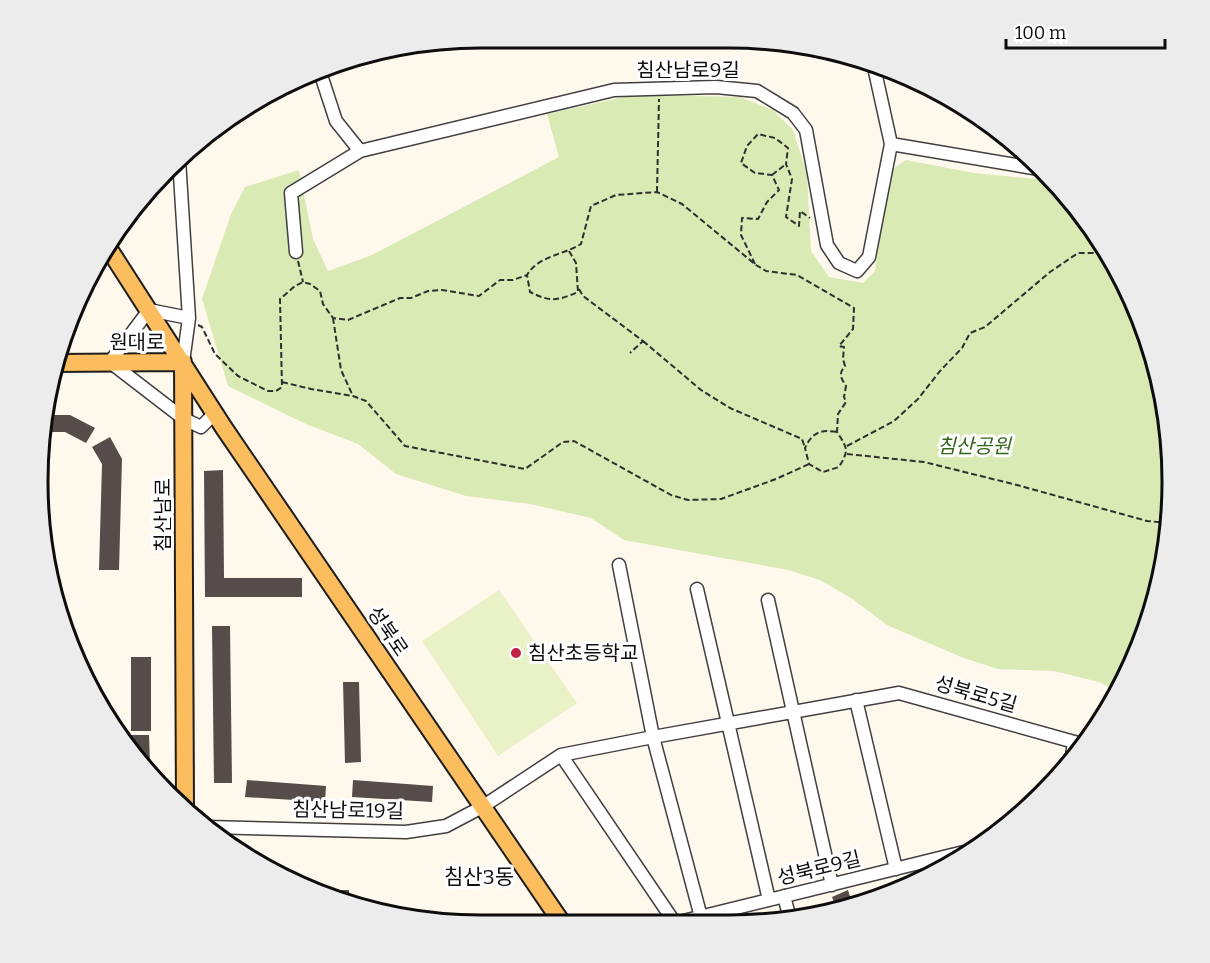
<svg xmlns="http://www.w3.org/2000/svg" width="1210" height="963" viewBox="0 0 1210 963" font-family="Bitter,'Noto Sans KR',serif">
  <rect width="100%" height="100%" fill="#fff8ec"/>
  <path fill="#d9eab5" d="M 648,95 L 740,97 L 773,110 L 793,130 L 807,174 L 811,251 L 829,277 L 863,283 L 875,271 L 887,173 L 906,160 L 974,173 L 1048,180 L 1113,260 L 1149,339 L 1169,424 L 1172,511 L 1157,597 L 1127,678 L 1118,692 L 1099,682 L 1054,671 L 998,669 L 961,657 L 887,625 L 851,598 L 820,580 L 788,570 L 624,540 L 591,518 L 530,504 L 466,496 L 396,474 L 358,444 L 306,424 L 228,386 L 202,299 L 231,214 L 245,187 L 299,170 L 313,239 L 328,271 L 372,255 L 559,157 L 547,114 L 628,96 Z"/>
  <path fill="#e9f1c7" d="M 499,590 L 577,703 L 498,756 L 422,641 Z"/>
  <path fill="#564c49" d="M 48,415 L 70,415 L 95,428 L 86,443 L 65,432 L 48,432 Z
    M 110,437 L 122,459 L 119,570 L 99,570 L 102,464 L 92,447 Z
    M 223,470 L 224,578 L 302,578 L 302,597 L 205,597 L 204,471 Z
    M 212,626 L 230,626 L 232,783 L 214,783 Z
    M 131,657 L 151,657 L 151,731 L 131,731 Z
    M 343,682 L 359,682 L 361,762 L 345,763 Z
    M 119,735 L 149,735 L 150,763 L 140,763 Z
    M 247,780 L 326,786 L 325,802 L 245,797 Z
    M 353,780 L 433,786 L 432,802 L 352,797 Z
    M 331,890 L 349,890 L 349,903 L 331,898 Z
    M 848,890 L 853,907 L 837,911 L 832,897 Z"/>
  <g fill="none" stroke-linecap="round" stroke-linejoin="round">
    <g stroke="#404040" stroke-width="15">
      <path id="minor" d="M 320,72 L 336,121 L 360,151 L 614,90 L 716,87 L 757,91 L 793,113 L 806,130 L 827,245 L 839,263 L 857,271 L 869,257 L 891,144 L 874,67 L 869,61
        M 891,144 L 1039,169
        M 179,159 L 189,318 L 183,362
        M 296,252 L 291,193 L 360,151
        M 189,318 L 149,310 L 110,362 L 184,419 L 201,427 L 215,413
        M 619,565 L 653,737 L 701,917
        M 697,589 L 769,900
        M 768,600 L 832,885
        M 856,700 L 896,869
        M 561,755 L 675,923
        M 1071,762 L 1074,742
        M 208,827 L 406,832 L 446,826 L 482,807 L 561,755 L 653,737 L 899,693 L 1085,745
        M 784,896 L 790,919
        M 675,923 L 972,850"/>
    </g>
    <g stroke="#1e1e1e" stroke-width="20">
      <path id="major" d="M 107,246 L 224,428 L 560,920
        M 54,363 L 183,362
        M 183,363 L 185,807"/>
    </g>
    <path stroke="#2f2f2f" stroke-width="2" stroke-dasharray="6 3" stroke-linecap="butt" d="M 772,175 L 786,164
      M 657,192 L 659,99
      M 569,251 L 576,263 L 578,292 C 557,301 550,302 530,292 L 527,275 C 538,256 563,255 581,244 L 591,206 L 616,195 L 657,192 L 682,204 L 756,265 L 766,271 L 797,275 L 854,308 L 853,329 L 839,346 L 844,347 L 843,359 L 845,366 C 838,374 841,378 846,386 L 844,397 L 846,402 L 838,414 L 837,432 C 848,449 849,450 839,467 L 823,472 L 809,464 L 805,448 C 812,433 820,429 837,432
      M 298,261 L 303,282
      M 755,264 L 741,235 L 742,218 L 758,219 L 767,202 L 779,190 L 772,175 L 755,173 L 741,163 L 747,146 L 758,134 L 775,138 L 788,148 L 786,164 L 792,179 L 786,217 L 799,226 L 800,211 L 810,218
      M 579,289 L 583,296 L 643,341 L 630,353
      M 333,318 L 341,370 L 353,396
      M 198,325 L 202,327 L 215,354 L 238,376 L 268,391 L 276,391 L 282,387 L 280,299 L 295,286 L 303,282 L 310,284 L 320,291 L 323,304 L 333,318 L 348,320 L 400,298 L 411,298 L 428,291 L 442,290 L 479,296 L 500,280 L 513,280 L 527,275
      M 643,341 L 701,390 L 730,408 L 802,439 L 805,448
      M 282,382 L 311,389 L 353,396 L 366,401 L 405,446 L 525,469 L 563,442 L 574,441 L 671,495 L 688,500 L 721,499 L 776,479 L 809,464
      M 847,446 L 894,421 L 918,399 L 940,371 L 962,348 L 970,333 L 985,327 L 1050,272 L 1078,253 L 1108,253
      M 847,454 L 924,462 L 1017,485 L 1147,521 L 1169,523"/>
    <use href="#minor" stroke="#fff" stroke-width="12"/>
    <use href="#major" stroke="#fcbd5f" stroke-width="16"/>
  </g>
  <circle fill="#c02142" stroke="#fff" stroke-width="2" cx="516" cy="653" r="6"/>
  <g text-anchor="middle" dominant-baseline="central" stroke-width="6" stroke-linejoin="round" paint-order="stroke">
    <g font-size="20" fill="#0d0d0d" stroke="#fff">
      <text x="688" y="70">침산남로9길</text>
      <text x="137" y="342">원대로</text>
      <text transform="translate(163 515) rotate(-90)">침산남로</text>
      <text transform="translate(388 631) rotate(56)">성북로</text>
      <text transform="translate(976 694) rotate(16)">성북로5길</text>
      <text transform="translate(348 810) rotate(1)">침산남로19길</text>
      <text transform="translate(819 868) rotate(-14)">성북로9길</text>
    </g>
    <g font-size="20" font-style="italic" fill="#36661b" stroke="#fff">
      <text x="974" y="446">침산공원</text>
    </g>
    <g font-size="20" fill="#0d0d0d" stroke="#fff" text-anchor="start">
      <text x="528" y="653">침산초등학교</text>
    </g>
    <g font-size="21" fill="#0d0d0d" stroke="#fff">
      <text x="479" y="877">침산3동</text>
    </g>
  </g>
  <path d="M0 0H1210V963H0ZM481 48H729A433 433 0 0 1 1162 481V482A433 433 0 0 1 729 915H481A433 433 0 0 1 48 482V481A433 433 0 0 1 481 48Z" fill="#ececec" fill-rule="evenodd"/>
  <path fill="none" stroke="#0d0d0d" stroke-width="3" d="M481 48H729A433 433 0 0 1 1162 481V482A433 433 0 0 1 729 915H481A433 433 0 0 1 48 482V481A433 433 0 0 1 481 48Z"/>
  <path d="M1006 39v9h159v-9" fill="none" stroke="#0d0d0d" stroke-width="3"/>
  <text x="1015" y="39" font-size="18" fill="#0d0d0d" stroke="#ffffff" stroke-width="4.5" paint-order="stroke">100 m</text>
</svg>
